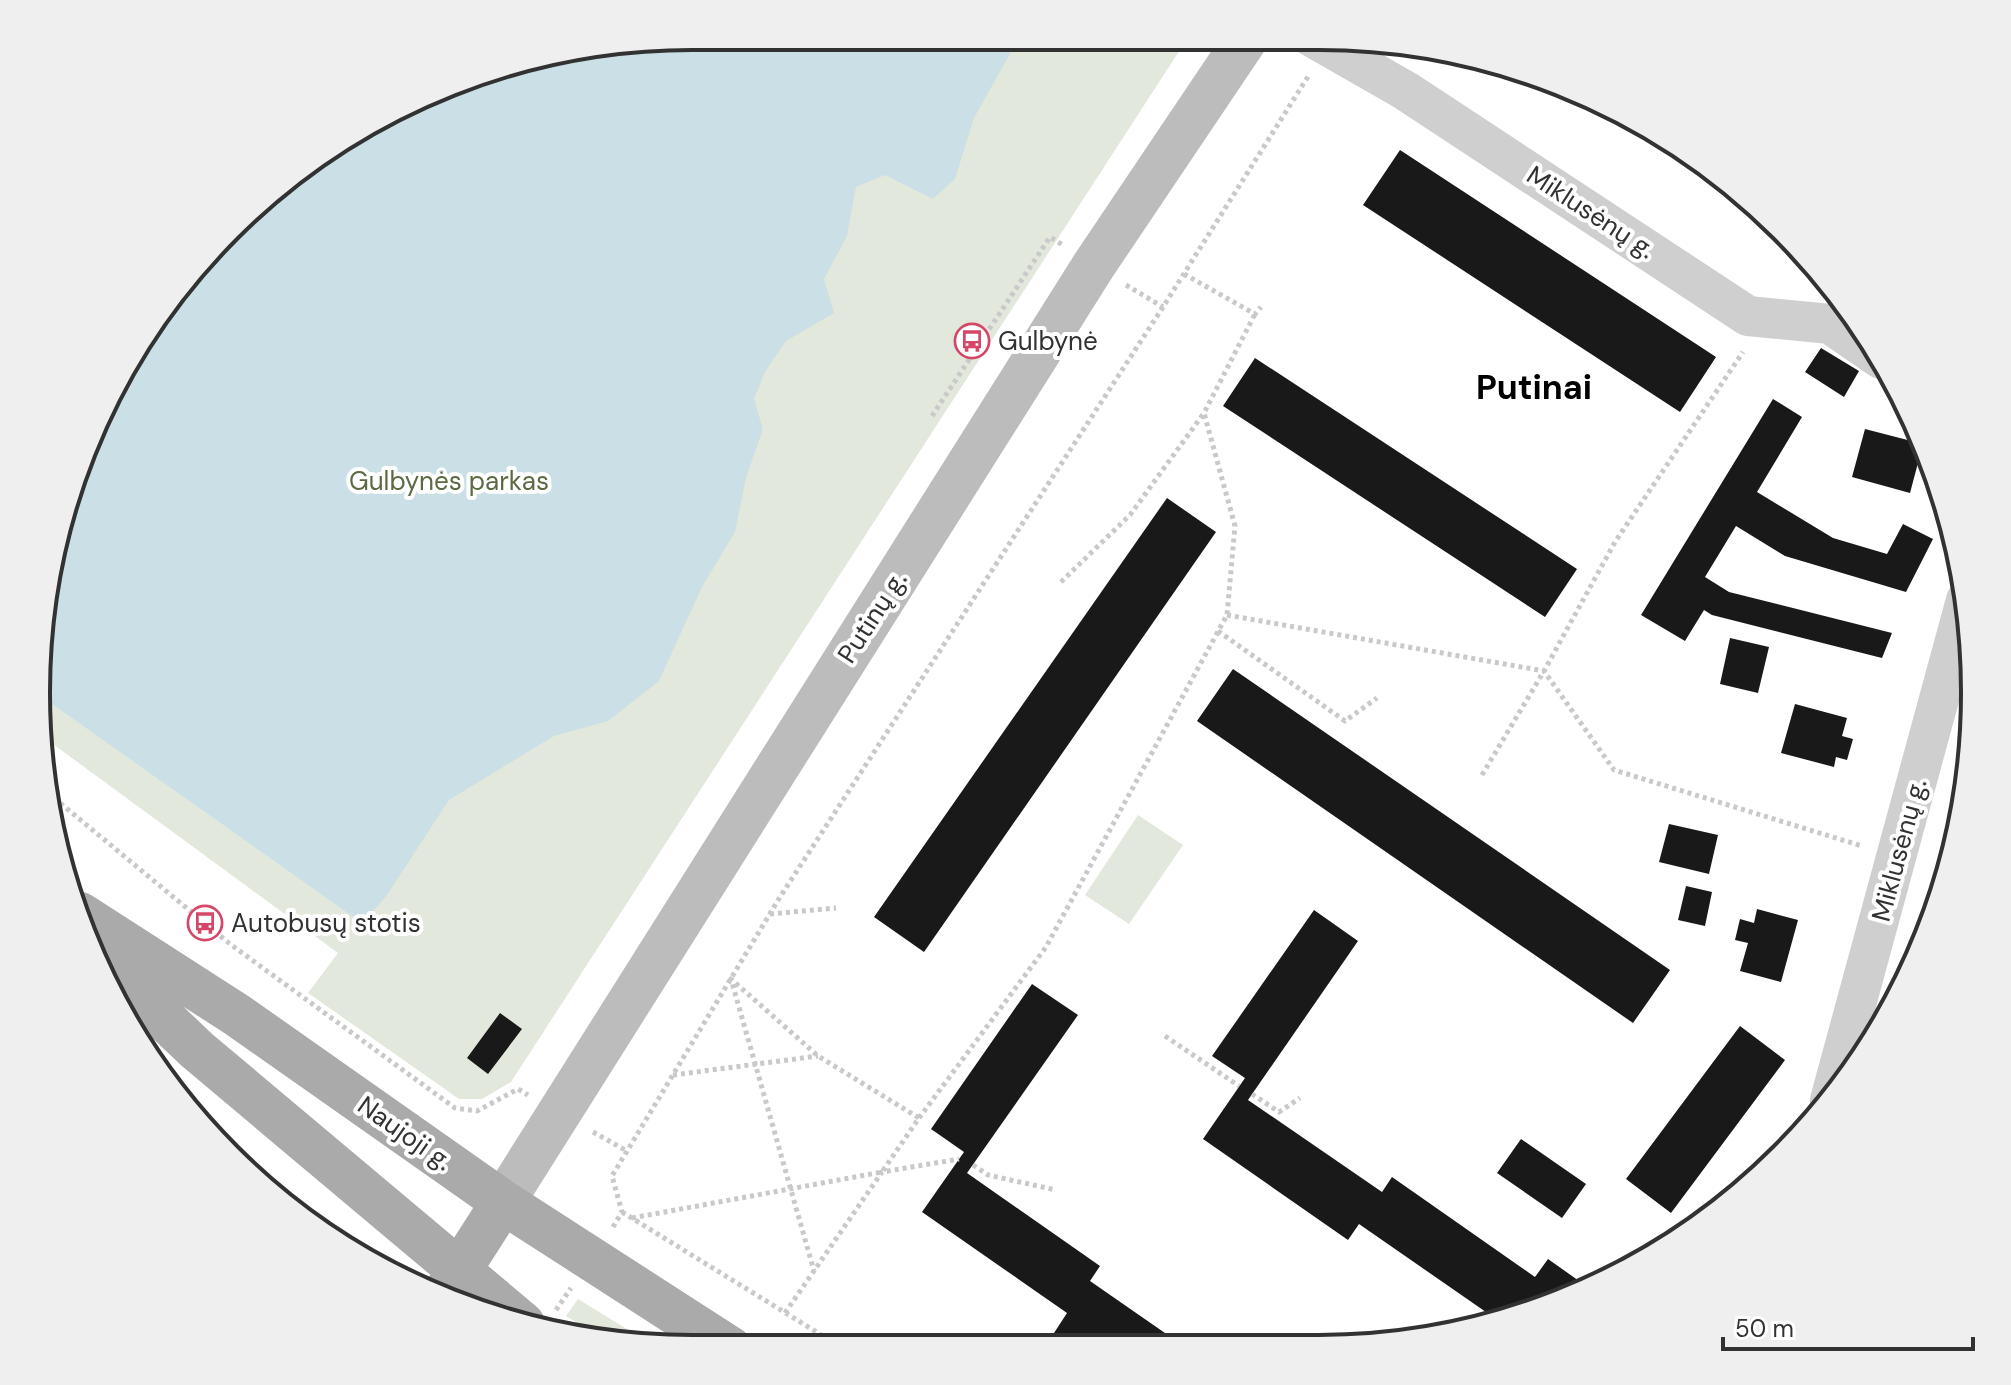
<svg xmlns="http://www.w3.org/2000/svg" width="2011" height="1385" viewBox="0 0 2011 1385" font-family="'DM Sans',sans-serif">
  <rect width="100%" height="100%" fill="#fff"/>
  <path fill="#e3e8dc" d="M 692,36 L 1189,36 L 511,1082 L 482,1099 L 459,1099 L 308,993 L 338,953 L 46,739 L 42,607 L 86,441 L 199,260 L 328,146 L 522,58 Z
    M 1138,815 L 1183,845 L 1129,924 L 1085,895 Z
    M 578,1299 L 653,1345 L 605,1340 L 566,1316 Z"/>
  <path fill="#cae0e6" d="M 693,36 L 1020,36 L 974,118 L 955,179 L 933,199 L 885,175 L 856,187 L 847,236 L 824,279 L 834,313 L 786,341 L 765,372 L 754,399 L 763,429 L 746,478 L 735,532 L 702,587 L 659,681 L 608,721 L 554,736 L 449,800 L 385,898 L 362,923 L 45,699 L 42,607 L 86,441 L 199,260 L 328,146 L 522,58 Z"/>
  <path fill="#191919" d="M 1400,150 L 1716,357 L 1680,412 L 1363,205 Z
    M 1821,348 L 1859,371 L 1844,397 L 1805,372 Z
    M 1255,358 L 1577,569 L 1545,617 L 1223,406 Z
    M 1773,399 L 1802,417 L 1757,492 L 1833,538 L 1887,554 L 1903,524 L 1933,539 L 1906,592 L 1785,556 L 1736,526 L 1705,577 L 1729,592 L 1892,633 L 1882,658 L 1712,615 L 1704,610 L 1685,641 L 1641,615 Z
    M 1865,429 L 1923,444 L 1910,493 L 1852,477 Z
    M 1167,498 L 1216,532 L 924,952 L 874,917 Z
    M 1730,638 L 1769,647 L 1758,693 L 1720,684 Z
    M 1233,669 L 1670,970 L 1633,1023 L 1197,721 Z
    M 1795,704 L 1847,718 L 1842,736 L 1853,739 L 1847,760 L 1836,757 L 1834,767 L 1781,753 Z
    M 1669,824 L 1718,835 L 1709,874 L 1659,862 Z
    M 1686,886 L 1712,892 L 1705,926 L 1678,920 Z
    M 1757,909 L 1798,920 L 1781,982 L 1740,971 L 1748,943 L 1735,940 L 1740,919 L 1754,923 Z
    M 1314,910 L 1358,941 L 1248,1100 L 1382,1192 L 1392,1177 L 1535,1277 L 1548,1259 L 1589,1288 L 1517,1312 L 1513,1309 L 1508,1315 L 1496,1319 L 1359,1224 L 1348,1240 L 1203,1139 L 1245,1078 L 1212,1056 Z
    M 1032,984 L 1078,1015 L 967,1173 L 1100,1266 L 1090,1281 L 1188,1349 L 1078,1349 L 1054,1333 L 1067,1313 L 922,1212 L 964,1152 L 931,1129 Z
    M 500,1013 L 522,1029 L 488,1074 L 467,1058 Z
    M 1740,1026 L 1785,1060 L 1671,1213 L 1626,1179 Z
    M 1521,1139 L 1586,1184 L 1562,1218 L 1497,1173 Z"/>
  <g fill="none" stroke-linecap="round" stroke-linejoin="round">
    <path stroke="#c9c9c9" stroke-width="5" stroke-dasharray="4 4" stroke-linecap="butt" d="M 1184,274 L 1255,314 L 1261,307
      M 1126,285 L 1163,307
      M 932,416 L 1050,237 L 1063,245
      M 1061,582 L 1130,515 L 1204,413
      M 1227,615 L 1544,671 L 1614,770 L 1862,846
      M 1218,631 L 1345,721 L 1377,698
      M 1482,775 L 1544,671 L 1615,542 L 1743,352
      M 48,793 L 230,944 L 455,1108 L 477,1111 L 518,1089 L 528,1095
      M 770,914 L 836,908
      M 1165,1036 L 1239,1086
      M 673,1075 L 818,1056
      M 1252,1094 L 1279,1112 L 1300,1098
      M 919,1118 L 1046,947 L 1227,615 L 1235,526 L 1204,413 L 1255,314
      M 593,1132 L 627,1151
      M 973,1165 L 988,1175 L 1056,1190
      M 622,1212 L 844,1349
      M 632,1218 L 882,1172 L 919,1118 L 818,1056 L 731,979 L 814,1271
      M 613,1227 L 622,1212 L 612,1176 L 780,897 L 1163,307 L 1309,75
      M 556,1310 L 571,1288
      M 785,1313 L 882,1172 L 959,1159"/>
    <path stroke="#cfcfcf" stroke-width="40" d="M 1310,36 L 1406,91 L 1748,316 L 1830,324 L 1881,359
      M 1830,1100 L 1966,600"/>
    <path stroke="#bcbcbc" stroke-width="44" d="M 503,1202 L 1094,265 L 1248,36"/>
    <path stroke="#aaa" stroke-width="44" d="M 80,914 L 237,1015 L 503,1202 L 731,1349
      M 93,951 L 197,1050 L 523,1324
      M 441,1299 L 503,1202"/>
  </g>
  <defs>
    <g id="bus-ring" transform="scale(1.8)"><circle r="9.5" fill="#fff" stroke="#d54766" stroke-width="1.5"/><path d="M-5-6H5V4H4V6H2V4H-2V6H-4V4H-5ZM-3.5-4V0h7V-4ZM-3.5 1.2v1.5H-2V1.2ZM2 1.2v1.5H3.5V1.2Z" fill="#d54766"/></g>
  </defs>
  <g fill-rule="evenodd">
    <use href="#bus-ring" x="972" y="341"/>
    <use href="#bus-ring" x="205" y="923"/>
  </g>
  <g text-anchor="middle" dominant-baseline="central" stroke-width="8" stroke-linejoin="round" paint-order="stroke">
    <g font-size="26" fill="#323232" stroke="#fff">
      <text transform="translate(1591 212) rotate(33)">Miklusėnų g.</text>
      <text transform="translate(872 617) rotate(-57)">Putinų g.</text>
      <text transform="translate(1899 850) rotate(-75)">Miklusėnų g.</text>
      <text transform="translate(405 1133) rotate(35)">Naujoji g.</text>
    </g>
    <g font-size="26" fill="#323232" stroke="#fff" text-anchor="start">
      <text x="998" y="341">Gulbynė</text>
      <text x="231" y="923">Autobusų stotis</text>
    </g>
    <g font-size="26" fill="#5b6a43" stroke="#fff">
      <text x="449" y="481">Gulbynės parkas</text>
    </g>
    <g font-size="34" font-weight="bold" fill="#000" stroke="#fff">
      <text x="1534" y="387">Putinai</text>
    </g>
  </g>
  <path d="M0 0H2011V1385H0ZM692 50H1319A642 642 0 0 1 1961 692V693A642 642 0 0 1 1319 1335H692A642 642 0 0 1 50 693V692A642 642 0 0 1 692 50Z" fill="#efefef" fill-rule="evenodd"/>
  <path fill="none" stroke="#323232" stroke-width="4" d="M692 50H1319A642 642 0 0 1 1961 692V693A642 642 0 0 1 1319 1335H692A642 642 0 0 1 50 693V692A642 642 0 0 1 692 50Z"/>
  <path d="M1723 1337v12h250v-12" fill="none" stroke="#323232" stroke-width="4"/>
  <text x="1735" y="1337" font-size="24" fill="#323232" stroke="#ffffff" stroke-width="6" paint-order="stroke">50 m</text>
</svg>
